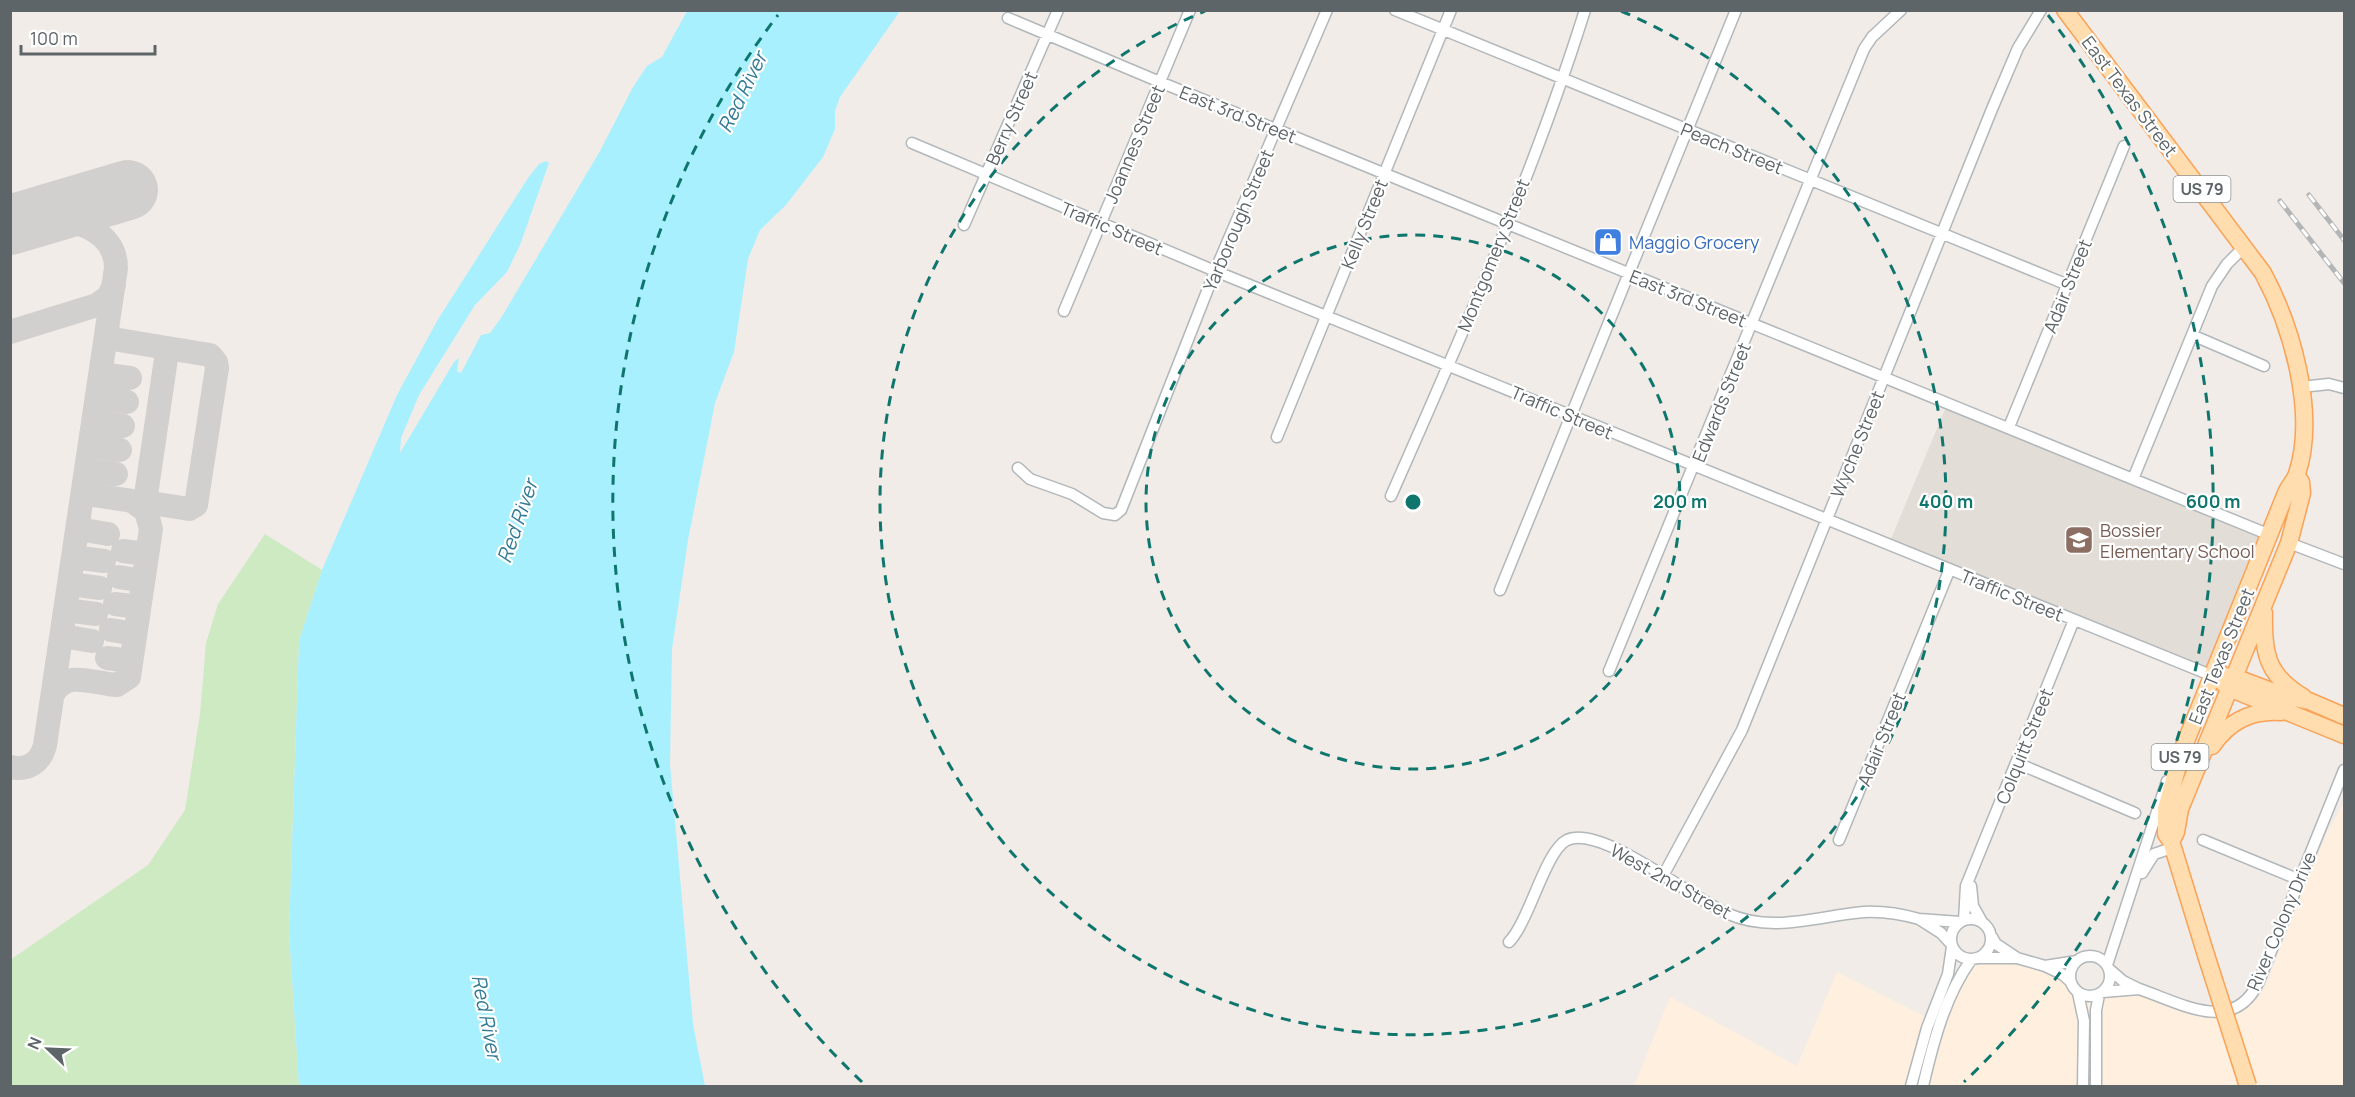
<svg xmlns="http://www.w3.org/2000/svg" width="2355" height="1097" viewBox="0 0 2355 1097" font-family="Manrope,sans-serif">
  <rect width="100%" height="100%" fill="#f1ece7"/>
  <path fill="#ffefde" d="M 2344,802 L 2344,1086 L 1634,1086 L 1670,997 L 1797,1066 L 1837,972 L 1942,1025 L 1968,970 L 1978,963 L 1989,960 L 2050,972 L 2064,981 L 2076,1001 L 2101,1000 L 2110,993 L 2137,994 L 2204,1018 L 2219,1018 L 2240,1010 L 2258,998 L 2265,987 L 2325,837 Z"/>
  <path fill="#e3ddd8" d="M 1948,402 L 2270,535 L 2213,676 L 1888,546 Z"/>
  <path fill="#cdeac2" d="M 265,534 L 322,570 L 299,641 L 289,932 L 299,1086 L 11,1086 L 10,960 L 148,865 L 185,810 L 200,714 L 206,643 L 218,604 Z"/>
  <path fill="#a9f0ff" d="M 687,11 L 900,11 L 840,97 L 835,111 L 835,129 L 823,157 L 786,205 L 760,230 L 748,259 L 734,352 L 715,403 L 688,540 L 672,649 L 670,764 L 693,1024 L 705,1086 L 299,1086 L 289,932 L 299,641 L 322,570 L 397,395 L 437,321 L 528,178 L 539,164 L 546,161 L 549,163 L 520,245 L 507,272 L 475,305 L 419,395 L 401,438 L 400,453 L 454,362 L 459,358 L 457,371 L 461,373 L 481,335 L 490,333 L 501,318 L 600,151 L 633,87 L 647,66 L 662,57 Z"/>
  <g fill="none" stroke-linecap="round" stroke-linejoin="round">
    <path stroke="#d2d0ce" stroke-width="24" d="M 10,332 L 97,305 L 108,297 L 114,285
      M 101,374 L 130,378
      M 97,398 L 127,402
      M 93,422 L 123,426
      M 90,446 L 120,450
      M 86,470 L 116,474
      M 84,483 L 93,495 L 140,502 L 146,495 L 167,352 L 161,347 L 113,339 L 107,330
      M 146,495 L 151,503 L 189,509 L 196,505 L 217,368 L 216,362 L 210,355 L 161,347
      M 78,529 L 108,534
      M 123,551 L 147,554
      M 73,557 L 104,561
      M 119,577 L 143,581
      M 70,584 L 100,588
      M 115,604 L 139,607
      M 66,610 L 96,614
      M 111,630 L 135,634
      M 62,636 L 92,641
      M 107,658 L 131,661
      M 53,694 C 66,669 95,684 117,685 L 129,677 L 151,529 L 146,511 L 132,501
      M 10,767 C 28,771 41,762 45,745 L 116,268 C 116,228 68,216 35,218"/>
    <path stroke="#d2d0ce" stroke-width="60" d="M 10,225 L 128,190"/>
    <g stroke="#b2b7ba" stroke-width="13">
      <path id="street" d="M 1395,10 L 2068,285
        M 1008,18 L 1160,82 L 2270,535
        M 912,143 L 1215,271 L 2213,676
        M 964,225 L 1058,10
        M 1064,311 L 1190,10
        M 2192,335 L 2264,366
        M 2301,387 L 2329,384 L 2344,388
        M 2009,427 L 2124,146
        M 1277,437 L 1451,10
        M 1018,468 L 1030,479 L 1072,494 L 1103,513 L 1115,515 L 1121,510 L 1215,271 L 1327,10
        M 2133,479 L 2212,286 L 2227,264 L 2245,246
        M 1391,496 C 1461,337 1533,176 1585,10
        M 2289,543 L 2344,564
        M 1500,590 L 1736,10
        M 1609,671 L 1864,49 L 1872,37 L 1901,10
        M 2017,763 L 2135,813
        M 1839,840 L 1949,571
        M 2203,840 L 2300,880
        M 2142,873 L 2154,854 L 2172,848
        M 1664,874 L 1742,730 L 1992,109 L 2018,48 L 2041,10
        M 1971,886 L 1973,906 L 1982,922
        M1951 939a20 20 0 1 1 40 0a20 20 0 1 1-40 0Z
        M 1964,920 L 1966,886 L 2074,620
        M 1509,942 C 1530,920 1545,851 1567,840 C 1601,824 1693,899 1726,913 C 1773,934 1816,916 1864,912 C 1883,911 1901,914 1919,919
        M 1951,944 L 1941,933 L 1919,919 L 1960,922
        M2070 976a20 20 0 1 1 40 0a20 20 0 1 1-40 0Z
        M 1979,958 L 2017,958 L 1996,944 L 1992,937
        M 2017,958 L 2045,966
        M 2107,965 L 2167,781
        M 2071,982 L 2062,974 L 2045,966 L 2077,961
        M 2139,989 C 2179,1002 2234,1037 2259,981 L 2344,770
        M 2103,992 L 2139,989 L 2123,981 L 2109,969
        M 2078,993 L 2084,1021 L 2083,1086
        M 1911,1086 L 1927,1028 L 1948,974 L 1952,947
        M 1923,1086 C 1933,1043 1945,996 1971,960
        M 2096,1086 L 2096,1010 L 2099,995"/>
    </g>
    <g stroke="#faa257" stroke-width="19">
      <path id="primary" d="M 2065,10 L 2263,273 C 2292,327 2317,413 2297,474 C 2295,480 2289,486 2286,493 L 2182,751 L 2166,809 L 2166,834 L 2171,841 L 2206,955
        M 2264,613 C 2263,652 2266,675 2303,697
        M 2223,676 L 2234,677 L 2284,696 L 2309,701 L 2344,716
        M 2222,682 L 2229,688 L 2344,735
        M 2212,746 C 2229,721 2251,710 2281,712
        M 2172,840 L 2176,832 L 2180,809 L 2289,543 L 2302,493 L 2301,482 L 2297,477"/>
    </g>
    <use href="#street" stroke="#fff" stroke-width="10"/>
    <use href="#primary" stroke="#ffddae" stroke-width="16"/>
    <g stroke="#b4b5b6" stroke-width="5">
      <path id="rail" d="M 2309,195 L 2344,240
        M 2280,201 L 2344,283"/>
    </g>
    <use href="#rail" stroke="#fff" stroke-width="3" stroke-dasharray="9" stroke-linecap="butt"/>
    <g stroke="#faa257" stroke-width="19" stroke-linecap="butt">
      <path id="primary-bridge" d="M 2206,955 L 2248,1086"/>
    </g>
    <use href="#primary-bridge" stroke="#ffddae" stroke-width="16"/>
  </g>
  <g fill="none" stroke="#0f766e" stroke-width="3" stroke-dasharray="10 8">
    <circle cx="1413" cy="502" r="267"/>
    <path d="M1621 11A533 533 0 1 1 1205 11"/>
    <path d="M862 1082A800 800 0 0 1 778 15M2048 15A800 800 0 0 1 1964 1082"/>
  </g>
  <defs>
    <g id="shop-square" transform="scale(1.5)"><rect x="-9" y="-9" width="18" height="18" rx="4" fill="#3f7fe0" stroke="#fff"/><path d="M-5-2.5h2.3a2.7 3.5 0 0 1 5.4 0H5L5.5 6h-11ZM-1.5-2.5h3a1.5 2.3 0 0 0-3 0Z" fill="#fff"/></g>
    <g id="school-square" transform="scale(1.5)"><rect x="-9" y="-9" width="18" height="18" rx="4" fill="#8d6e63" stroke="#fff"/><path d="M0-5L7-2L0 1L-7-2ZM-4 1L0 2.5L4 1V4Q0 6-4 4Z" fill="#fff"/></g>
  </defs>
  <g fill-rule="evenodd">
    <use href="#shop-square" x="1608" y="242"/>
    <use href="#school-square" x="2079" y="540"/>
  </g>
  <g text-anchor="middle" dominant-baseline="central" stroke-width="4.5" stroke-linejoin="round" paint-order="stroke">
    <g fill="#fff" stroke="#8e9395" stroke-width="1.5">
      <rect x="2173.5" y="176" width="57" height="26" rx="4.5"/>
      <rect x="2151.5" y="744" width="57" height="26" rx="4.5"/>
    </g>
    <g font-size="16" font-weight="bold" fill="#5e6568">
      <text x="2202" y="189">US 79</text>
      <text x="2180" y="757">US 79</text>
    </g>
    <g font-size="18" fill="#5e6568" stroke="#fff">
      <text transform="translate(2130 96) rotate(53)">East Texas Street</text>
      <text transform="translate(1238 114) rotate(22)">East 3rd Street</text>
      <text transform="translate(1011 118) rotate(-66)">Berry Street</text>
      <text transform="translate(1134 144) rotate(-67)">Joannes Street</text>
      <text transform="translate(1732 148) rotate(22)">Peach Street</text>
      <text transform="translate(1238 220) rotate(-67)">Yarborough Street</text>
      <text transform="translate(1364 224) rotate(-68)">Kelly Street</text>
      <text transform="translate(1112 228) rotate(23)">Traffic Street</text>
      <text transform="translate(1493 255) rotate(-68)">Montgomery Street</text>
      <text transform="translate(2067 286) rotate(-68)">Adair Street</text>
      <text transform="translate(1688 298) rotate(22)">East 3rd Street</text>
      <text transform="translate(1721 402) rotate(-68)">Edwards Street</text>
      <text transform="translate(1562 412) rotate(23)">Traffic Street</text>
      <text transform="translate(1857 444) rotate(-68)">Wyche Street</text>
      <text transform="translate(2012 595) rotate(22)">Traffic Street</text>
      <text transform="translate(2221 656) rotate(-68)">East Texas Street</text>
      <text transform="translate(1881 739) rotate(-68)">Adair Street</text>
      <text transform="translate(2024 746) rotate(-68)">Colquitt Street</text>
      <text transform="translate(1671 881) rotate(29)">West 2nd Street</text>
      <text transform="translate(2281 921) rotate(-67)">River Colony Drive</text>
    </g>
    <g font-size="18" fill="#366cbe" stroke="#fff" text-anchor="start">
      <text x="1629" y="242">Maggio Grocery</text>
    </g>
    <g font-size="18" fill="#785e54" stroke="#fff" text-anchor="start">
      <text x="2100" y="530">Bossier<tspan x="2100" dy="21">Elementary School</tspan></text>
    </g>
    <g font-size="20" font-style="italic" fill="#337b94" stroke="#fff">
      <text transform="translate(742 92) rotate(-64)">Red River</text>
      <text transform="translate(517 521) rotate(-71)">Red River</text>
      <text transform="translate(487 1017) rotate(79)">Red River</text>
    </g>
  </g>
  <circle cx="1413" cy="502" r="9" fill="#0f766e" stroke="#fff" stroke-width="3"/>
  <g font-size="18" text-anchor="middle" font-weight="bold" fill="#0f766e" stroke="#fff" stroke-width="4.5" stroke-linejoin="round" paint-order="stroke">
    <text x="1680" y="508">200 m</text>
    <text x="1946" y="508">400 m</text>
    <text x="2213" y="508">600 m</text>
  </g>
  <rect width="2355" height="1097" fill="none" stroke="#5e6568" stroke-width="24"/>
  <g transform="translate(48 1049) rotate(293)" stroke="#ffffff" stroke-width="4.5" paint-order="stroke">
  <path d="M0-4.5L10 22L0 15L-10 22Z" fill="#5e6568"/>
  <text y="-9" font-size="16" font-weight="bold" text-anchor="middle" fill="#5e6568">N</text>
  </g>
  <path d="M21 45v9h134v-9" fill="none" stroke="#5e6568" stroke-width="3"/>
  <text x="30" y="45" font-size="18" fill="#5e6568" stroke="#ffffff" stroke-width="4.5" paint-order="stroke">100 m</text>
</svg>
